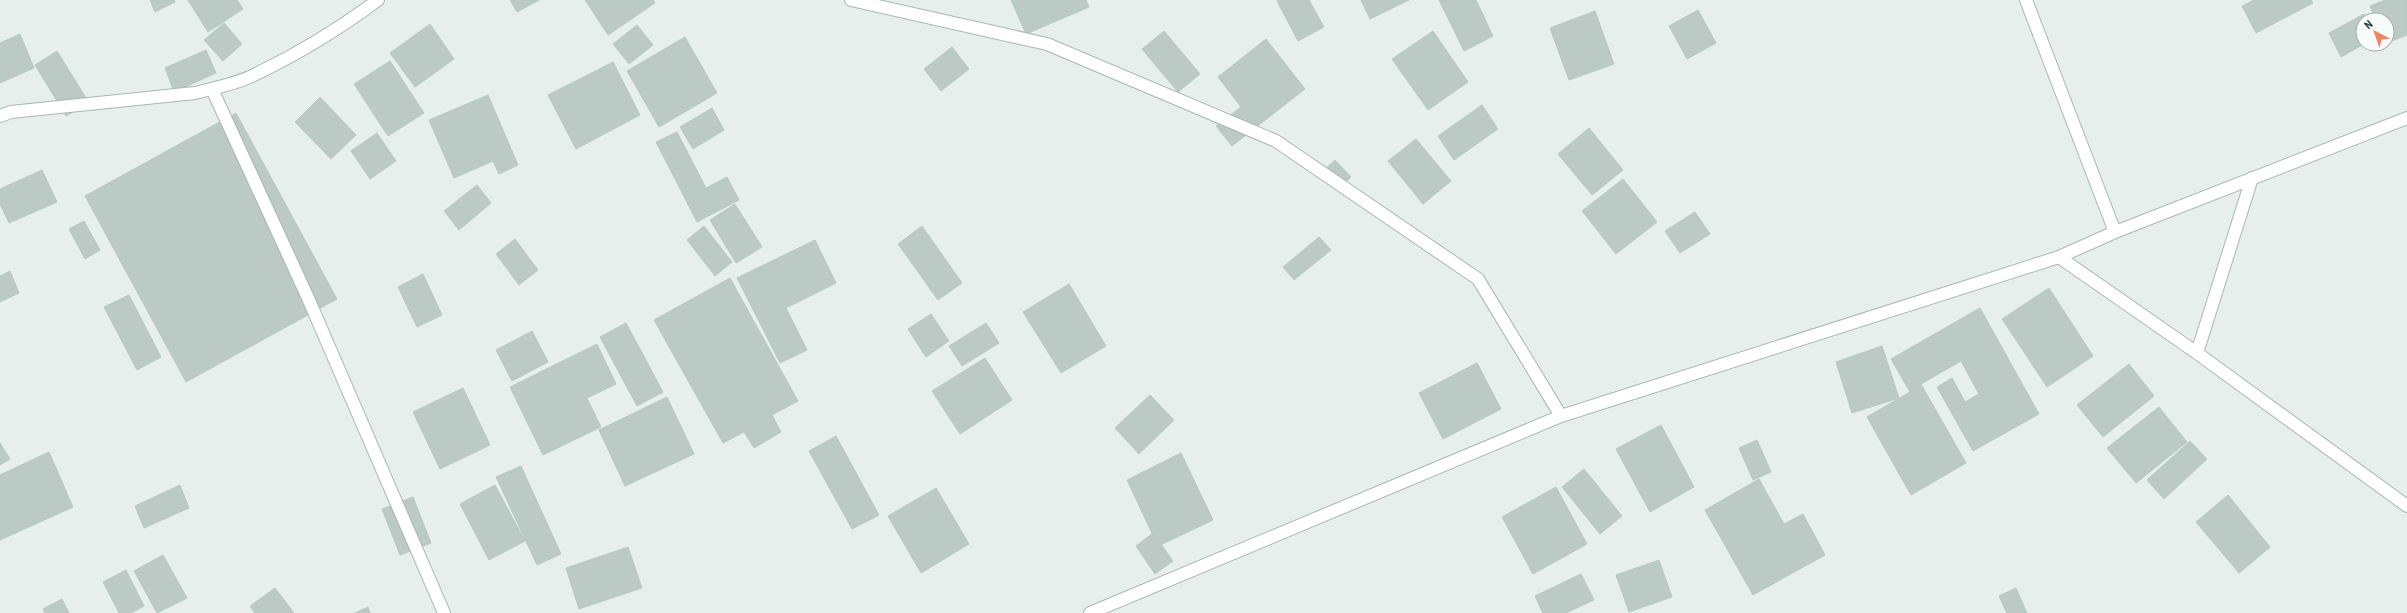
<svg xmlns="http://www.w3.org/2000/svg" width="2407" height="613" viewBox="0 0 2407 613" font-family="'Roboto Condensed',sans-serif">
  <rect width="100%" height="100%" fill="#e6efeb"/>
  <path fill="#bbcac4" stroke="#b8c9c2" d="M 150,0 L 174,0 L 175,2 L 155,12 Z
    M 188,0 L 237,0 L 243,9 L 208,32 Z
    M 510,0 L 539,0 L 517,12 Z
    M 585,0 L 653,0 L 655,3 L 608,35 Z
    M 1011,0 L 1086,0 L 1089,7 L 1026,34 Z
    M 1279,0 L 1309,0 L 1324,27 L 1298,41 L 1277,1 Z
    M 1361,0 L 1409,0 L 1370,19 Z
    M 1439,0 L 1476,0 L 1493,36 L 1464,51 Z
    M 2254,0 L 2311,0 L 2313,3 L 2256,33 L 2242,6 Z
    M 2385,0 L 2407,0 L 2407,35 L 2387,43 L 2387,20 L 2376,20 L 2370,6 Z
    M 1698,10 L 1716,43 L 1687,59 L 1669,26 Z
    M 1595,11 L 1614,64 L 1569,80 L 1550,28 Z
    M 2364,14 L 2367,20 L 2363,20 L 2364,44 L 2341,57 L 2329,33 Z
    M 224,23 L 242,44 L 223,61 L 204,40 Z
    M 430,24 L 454,59 L 415,87 L 390,53 Z
    M 637,25 L 653,45 L 629,64 L 613,44 Z
    M 1164,31 L 1200,74 L 1178,92 L 1142,49 Z
    M 1433,31 L 1468,82 L 1428,110 L 1392,59 Z
    M 20,34 L 34,68 L 0,83 L 0,43 Z
    M 685,37 L 717,93 L 659,127 L 627,71 Z
    M 1266,39 L 1305,89 L 1232,146 L 1216,126 L 1241,107 L 1218,77 Z
    M 952,47 L 969,69 L 941,91 L 924,69 Z
    M 206,50 L 216,73 L 174,92 L 165,68 Z
    M 57,51 L 89,103 L 66,116 L 35,65 Z
    M 390,61 L 424,113 L 388,136 L 354,84 Z
    M 613,62 L 640,115 L 576,149 L 548,95 Z
    M 488,95 L 518,165 L 499,174 L 493,161 L 454,178 L 429,120 Z
    M 320,97 L 356,135 L 331,159 L 295,122 Z
    M 1482,105 L 1498,129 L 1454,160 L 1438,136 Z
    M 712,108 L 724,130 L 693,149 L 680,127 Z
    M 236,113 L 337,299 L 186,382 L 85,196 Z
    M 1589,128 L 1623,170 L 1592,195 L 1558,154 Z
    M 677,132 L 706,188 L 727,177 L 739,200 L 697,222 L 656,142 Z
    M 377,133 L 396,161 L 370,179 L 351,151 Z
    M 1416,139 L 1451,181 L 1423,204 L 1388,161 Z
    M 1335,160 L 1351,177 L 1338,189 L 1322,172 Z
    M 42,170 L 57,202 L 9,223 L 0,204 L 0,189 Z
    M 1623,179 L 1657,222 L 1616,254 L 1582,211 Z
    M 477,185 L 491,203 L 459,230 L 444,211 Z
    M 735,204 L 762,247 L 736,263 L 710,220 Z
    M 1695,212 L 1710,234 L 1680,253 L 1665,231 Z
    M 84,221 L 100,250 L 85,259 L 69,229 Z
    M 704,226 L 732,262 L 715,276 L 687,240 Z
    M 922,226 L 962,283 L 938,300 L 898,244 Z
    M 1319,237 L 1331,250 L 1294,280 L 1283,267 Z
    M 515,239 L 538,270 L 519,285 L 496,254 Z
    M 815,240 L 836,283 L 786,308 L 807,350 L 780,363 L 737,278 Z
    M 10,271 L 19,293 L 0,302 L 0,276 Z
    M 423,274 L 442,315 L 417,327 L 398,287 Z
    M 730,278 L 798,401 L 772,415 L 781,432 L 754,448 L 744,432 L 723,443 L 654,320 Z
    M 1069,284 L 1106,346 L 1061,373 L 1023,312 Z
    M 2049,288 L 2093,356 L 2047,387 L 2002,319 Z
    M 129,295 L 161,357 L 137,370 L 104,307 Z
    M 1980,308 L 2039,414 L 1973,451 L 1937,387 L 1952,378 L 1965,402 L 1979,394 L 1961,361 L 1921,384 L 1966,463 L 1911,495 L 1867,417 L 1910,392 L 1891,359 Z
    M 931,314 L 949,341 L 926,357 L 908,329 Z
    M 626,323 L 663,392 L 637,406 L 600,337 Z
    M 986,323 L 999,343 L 962,366 L 949,346 Z
    M 532,331 L 548,362 L 512,381 L 496,350 Z
    M 597,344 L 616,384 L 587,398 L 601,427 L 543,455 L 510,387 Z
    M 1882,346 L 1899,398 L 1852,413 L 1836,362 Z
    M 985,358 L 1012,400 L 960,434 L 932,391 Z
    M 1477,363 L 1501,409 L 1443,439 L 1419,393 Z
    M 2129,364 L 2154,396 L 2103,437 L 2077,405 Z
    M 463,388 L 490,445 L 440,469 L 413,412 Z
    M 1150,395 L 1174,420 L 1139,454 L 1115,428 Z
    M 667,397 L 694,454 L 625,486 L 599,430 Z
    M 2159,407 L 2187,442 L 2136,483 L 2107,448 Z
    M 1661,425 L 1694,487 L 1650,512 L 1616,449 Z
    M 836,436 L 879,515 L 852,529 L 809,451 Z
    M 1757,440 L 1771,472 L 1753,480 L 1739,448 Z
    M 2190,441 L 2207,459 L 2164,499 L 2147,480 Z
    M 0,443 L 10,459 L 0,465 Z
    M 49,452 L 73,507 L 0,540 L 0,475 Z
    M 1181,453 L 1213,520 L 1158,546 L 1127,480 Z
    M 521,466 L 561,554 L 537,565 L 496,477 Z
    M 1584,469 L 1622,516 L 1600,534 L 1562,487 Z
    M 1759,479 L 1784,524 L 1803,514 L 1825,555 L 1753,595 L 1705,510 Z
    M 180,485 L 189,508 L 144,528 L 135,506 Z
    M 495,485 L 525,541 L 489,560 L 460,504 Z
    M 1556,487 L 1587,544 L 1533,574 L 1502,517 Z
    M 936,488 L 969,544 L 921,573 L 888,516 Z
    M 2228,495 L 2270,547 L 2239,573 L 2196,522 Z
    M 413,497 L 431,543 L 400,555 L 382,509 Z
    M 1153,533 L 1173,561 L 1155,574 L 1136,546 Z
    M 628,547 L 642,588 L 579,609 L 566,568 Z
    M 163,555 L 187,598 L 157,613 L 134,571 Z
    M 1659,560 L 1672,597 L 1629,612 L 1616,575 Z
    M 126,570 L 144,606 L 131,613 L 119,613 L 103,582 Z
    M 1581,574 L 1594,600 L 1566,613 L 1543,613 L 1535,596 Z
    M 275,588 L 294,613 L 255,613 L 250,606 Z
    M 2016,588 L 2027,613 L 2007,613 L 1999,596 Z
    M 62,599 L 69,613 L 45,613 L 43,609 Z
    M 368,607 L 370,613 L 355,613 Z"/>
  <g fill="none" stroke-linecap="round" stroke-linejoin="round">
    <g stroke="#a8b8b2" stroke-width="14">
      <path id="minor" d="M 851,0 L 1047,44 L 1276,141 L 1478,279 L 1561,416
        M 2026,0 L 2115,232
        M 212,89 L 308,298 L 444,613
        M 0,116 L 11,112 L 195,93 C 214,88 236,84 254,75 C 298,54 339,29 378,0
        M 2059,257 L 2197,353 L 2407,506
        M 2197,353 L 2252,178
        M 1090,613 L 1561,416 L 2059,257 L 2115,232 L 2407,118"/>
    </g>
    <use href="#minor" stroke="#fff" stroke-width="12"/>
  </g>
  <g transform="translate(2375 32) rotate(319)"><circle r="19" fill="#f7fbf9" stroke="#a3b1ad"/>
  <path d="M0-3L7 15L0 10L-7 15Z" fill="#f4845f"/>
  <text y="-6" font-size="11" font-weight="bold" text-anchor="middle" fill="#24423a">N</text>
  </g>
</svg>
